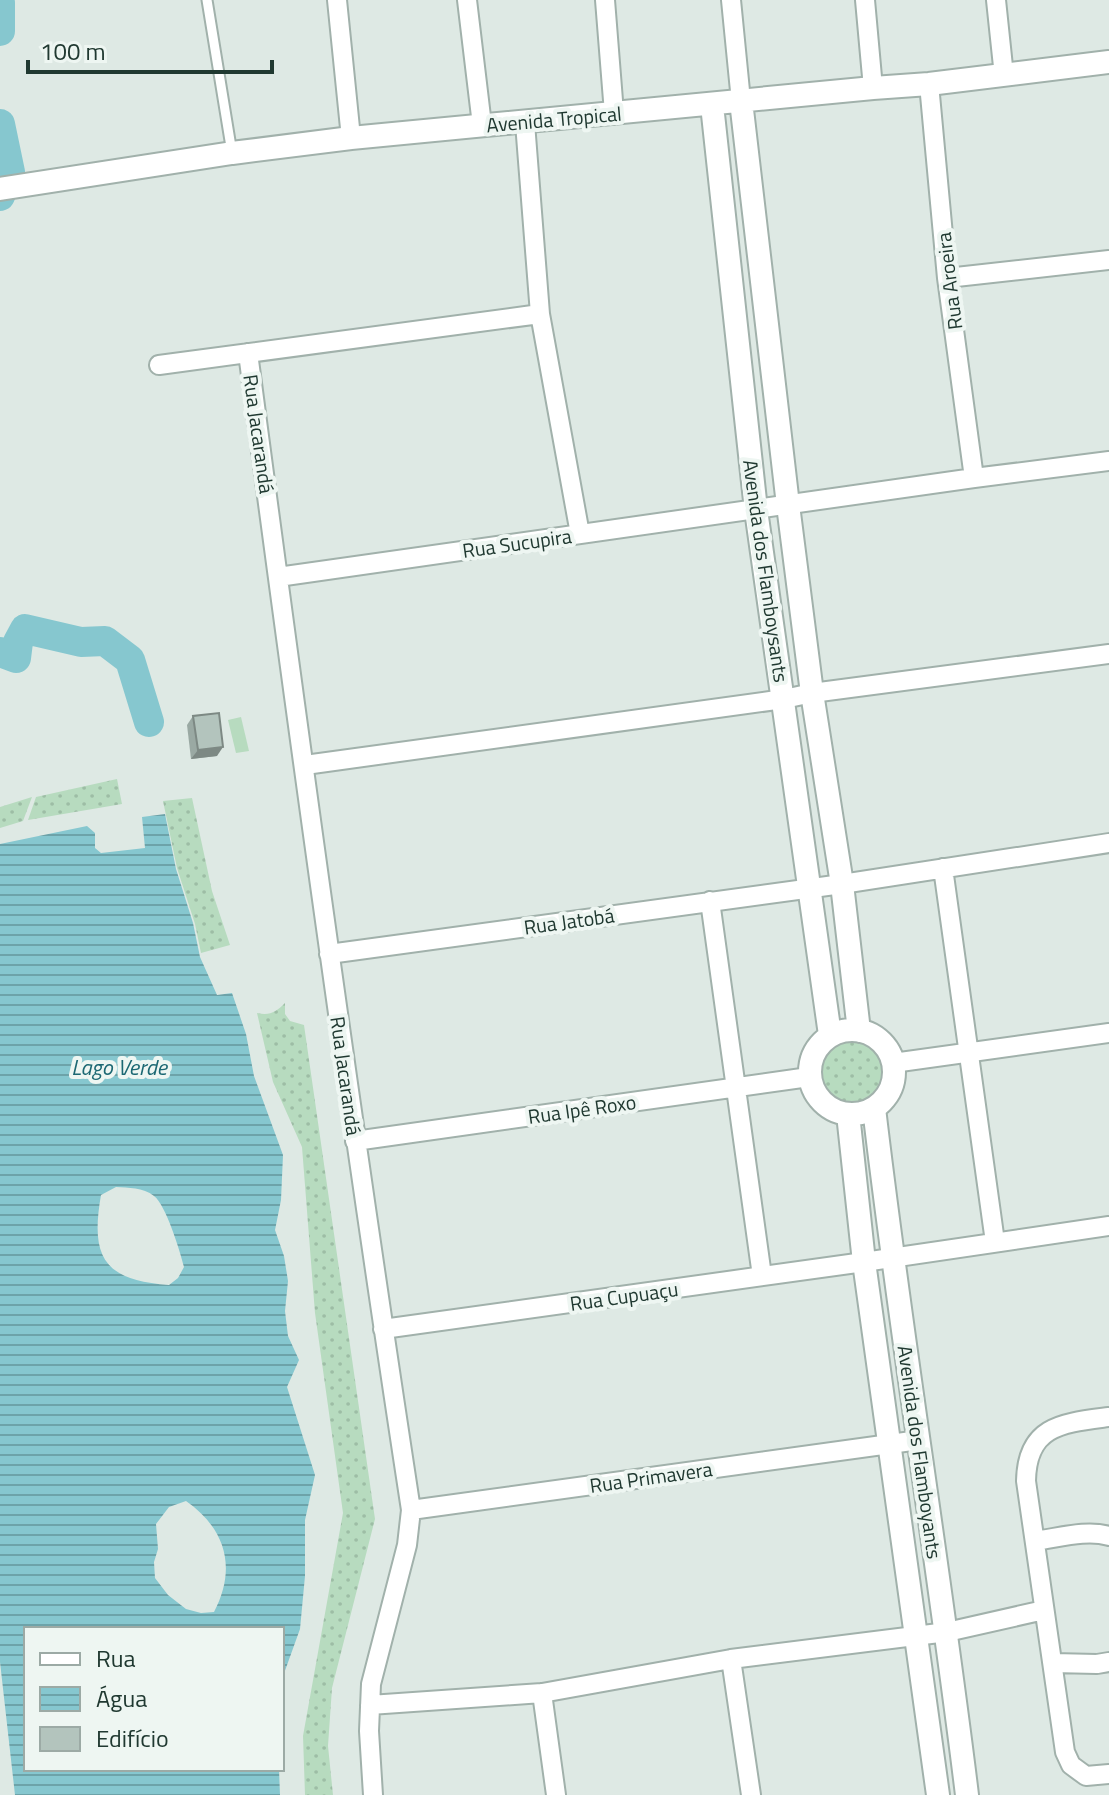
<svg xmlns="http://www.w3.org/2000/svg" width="1109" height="1795" viewBox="0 0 1109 1795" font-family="'Titillium Web',sans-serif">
  <defs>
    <pattern id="grass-dots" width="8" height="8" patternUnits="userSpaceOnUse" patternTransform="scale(2)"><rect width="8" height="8" fill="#b7dbbf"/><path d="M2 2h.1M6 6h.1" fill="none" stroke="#9dbda5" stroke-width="1.8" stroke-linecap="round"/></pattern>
    <pattern id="water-rules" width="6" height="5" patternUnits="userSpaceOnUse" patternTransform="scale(2)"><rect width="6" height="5" fill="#86c7cf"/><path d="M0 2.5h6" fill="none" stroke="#6da3a9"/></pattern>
  </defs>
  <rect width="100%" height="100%" fill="#dee9e4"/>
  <path fill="url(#grass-dots)" d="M 117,779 L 122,804 L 28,820 L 36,797 Z
    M 32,797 L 23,821 L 0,828 L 0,807 Z
    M 192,798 L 212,891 L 230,945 L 201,953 L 195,924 L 177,868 L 163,801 Z
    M 285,1003 L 285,1014 L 290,1021 L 304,1025 L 375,1519 L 332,1688 L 328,1746 L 333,1795 L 305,1795 L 303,1736 L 343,1513 L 315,1313 L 302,1147 L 273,1082 L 257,1013 C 270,1016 276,1012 285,1003 Z
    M821 1073a32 32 0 1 1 64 0a32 32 0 1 1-64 0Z"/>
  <path fill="#b7dbbf" d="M 241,717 L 249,751 L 236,753 L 228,720 Z"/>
  <path fill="url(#water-rules)" fill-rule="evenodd" d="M 165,814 L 176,869 L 193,923 L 200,957 L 217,995 L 232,993 L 246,1034 L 254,1076 L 283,1155 L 281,1200 L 275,1230 L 284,1256 L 288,1281 L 285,1311 L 288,1336 L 299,1360 L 287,1387 L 315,1475 L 305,1520 L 305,1576 L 300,1629 L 282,1679 L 282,1629 L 26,1629 L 26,1769 L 279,1769 L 280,1795 L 15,1795 L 0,1662 L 0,844 L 87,826 L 95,833 L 95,848 L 101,853 L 145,848 L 142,817 ZM 116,1187 C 128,1188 143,1187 154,1196 C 166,1205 180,1251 184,1267 L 178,1278 L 169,1285 C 104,1280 90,1258 101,1195 ZM 186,1501 C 226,1529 237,1568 214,1612 L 201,1613 L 186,1609 L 168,1595 L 155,1578 L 154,1562 L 158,1549 L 156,1524 L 169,1507 Z"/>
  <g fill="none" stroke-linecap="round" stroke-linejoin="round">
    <path stroke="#86c7cf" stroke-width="30" d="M 0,3 L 0,31
      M 0,124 L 10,172 L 0,196
      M 0,652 L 16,658 L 18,642 L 25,629 L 81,642 L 105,641 L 130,660 L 149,722"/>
    <g stroke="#a1b1ab" stroke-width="13">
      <path id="service" d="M 207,0 L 232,153"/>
    </g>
    <g stroke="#a1b1ab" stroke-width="22">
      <path id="minor" d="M 337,0 L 351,138
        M 467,0 L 482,125
        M 605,0 L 614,113
        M 731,0 L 741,101
        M 865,0 L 873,88
        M 996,0 L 1004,76
        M 929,84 L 947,278 L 974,478
        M 525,123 L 540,314 L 580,534
        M 947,278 L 1109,260
        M 248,353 C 299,740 352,1125 411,1510 L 407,1545 L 371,1684 L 369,1731 L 373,1795
        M 159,365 L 540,314
        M 278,577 L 974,478 L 1109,461
        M 305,765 L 784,699 L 812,693 L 1109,654
        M 943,868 L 995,1242
        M 710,901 L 762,1276
        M 329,954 L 842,884 L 1109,843
        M 893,1063 L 1109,1033
        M 355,1141 L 809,1077
        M 383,1329 L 864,1262 L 1109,1226
        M 1109,1417 C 1063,1423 1027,1425 1026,1481 L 1065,1752 L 1071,1765 L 1086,1776 L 1109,1774
        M 411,1510 L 919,1440
        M 1035,1541 C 1058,1538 1087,1529 1109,1536
        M 731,1659 L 751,1795
        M 1053,1663 L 1097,1664 L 1109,1662
        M 542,1693 L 556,1795
        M 370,1705 L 542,1693 L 731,1659 L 947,1632 L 1044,1610"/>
    </g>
    <g stroke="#a1b1ab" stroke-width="26">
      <path id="tertiary" d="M 741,101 L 788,505 L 812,693 L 842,884 L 859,1031
        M 712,105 L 756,510 L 830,1035
        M 0,189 L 232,153 L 351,138 L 873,88 L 929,84 L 1109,62
        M810 1072a42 42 0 1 1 84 0a42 42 0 1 1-84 0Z
        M 874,1108 C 901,1338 939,1566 967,1795
        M 848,1114 L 864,1262 L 938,1795"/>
    </g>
    <use href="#service" stroke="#fff" stroke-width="9"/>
    <use href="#minor" stroke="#fff" stroke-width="18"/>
    <use href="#tertiary" stroke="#fff" stroke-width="22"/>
  </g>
  <path fill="#9aa9a3" d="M 193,716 L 217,756 L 191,759 L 187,725 Z"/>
  <path fill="#7d8984" d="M 223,747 L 217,756 L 191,759 L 198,750 Z"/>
  <path fill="#b3c4bd" stroke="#7d8984" stroke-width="2" d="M 219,713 L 223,747 L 198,750 L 193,716 Z"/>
  <g text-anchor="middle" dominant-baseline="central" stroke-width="8" stroke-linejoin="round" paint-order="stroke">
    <g font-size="20" fill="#203931" stroke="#eef6f2">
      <text transform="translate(554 119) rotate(-5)">Avenida Tropical</text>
      <text transform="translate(949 281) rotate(-97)">Rua Aroeira</text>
      <text transform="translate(259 434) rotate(82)">Rua Jacarandá</text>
      <text transform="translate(517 543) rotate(-8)">Rua Sucupira</text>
      <text transform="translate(766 571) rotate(82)">Avenida dos Flamboysants</text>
      <text transform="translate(569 921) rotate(-8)">Rua Jatobá</text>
      <text transform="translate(346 1076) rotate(82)">Rua Jacarandá</text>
      <text transform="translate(582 1109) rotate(-8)">Rua Ipê Roxo</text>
      <text transform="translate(624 1296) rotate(-8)">Rua Cupuaçu</text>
      <text transform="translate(920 1452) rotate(82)">Avenida dos Flamboyants</text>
      <text transform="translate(651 1477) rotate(-8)">Rua Primavera</text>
    </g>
    <g font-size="22" font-style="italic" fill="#1c6873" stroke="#eef6f2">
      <text x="119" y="1067">Lago Verde</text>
    </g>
  </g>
  <rect x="24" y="1627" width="260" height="144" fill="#eef6f2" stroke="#9caaa5" stroke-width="2"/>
  <rect x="40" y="1653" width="40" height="12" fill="#ffffff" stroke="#9caaa5" stroke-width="2"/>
  <text x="96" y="1667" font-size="24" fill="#203931">Rua</text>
  <rect x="40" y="1687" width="40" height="24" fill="url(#water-rules)" stroke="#9caaa5" stroke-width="2"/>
  <text x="96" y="1707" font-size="24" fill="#203931">Água</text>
  <rect x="40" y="1727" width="40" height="24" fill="#b3c4bd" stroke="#9caaa5" stroke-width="2"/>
  <text x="96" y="1747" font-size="24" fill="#203931">Edifício</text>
  <path d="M28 60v12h244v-12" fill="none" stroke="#203931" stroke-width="4"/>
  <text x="40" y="60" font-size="24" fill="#203931" stroke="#eef6f2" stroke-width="6" paint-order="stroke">100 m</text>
</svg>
